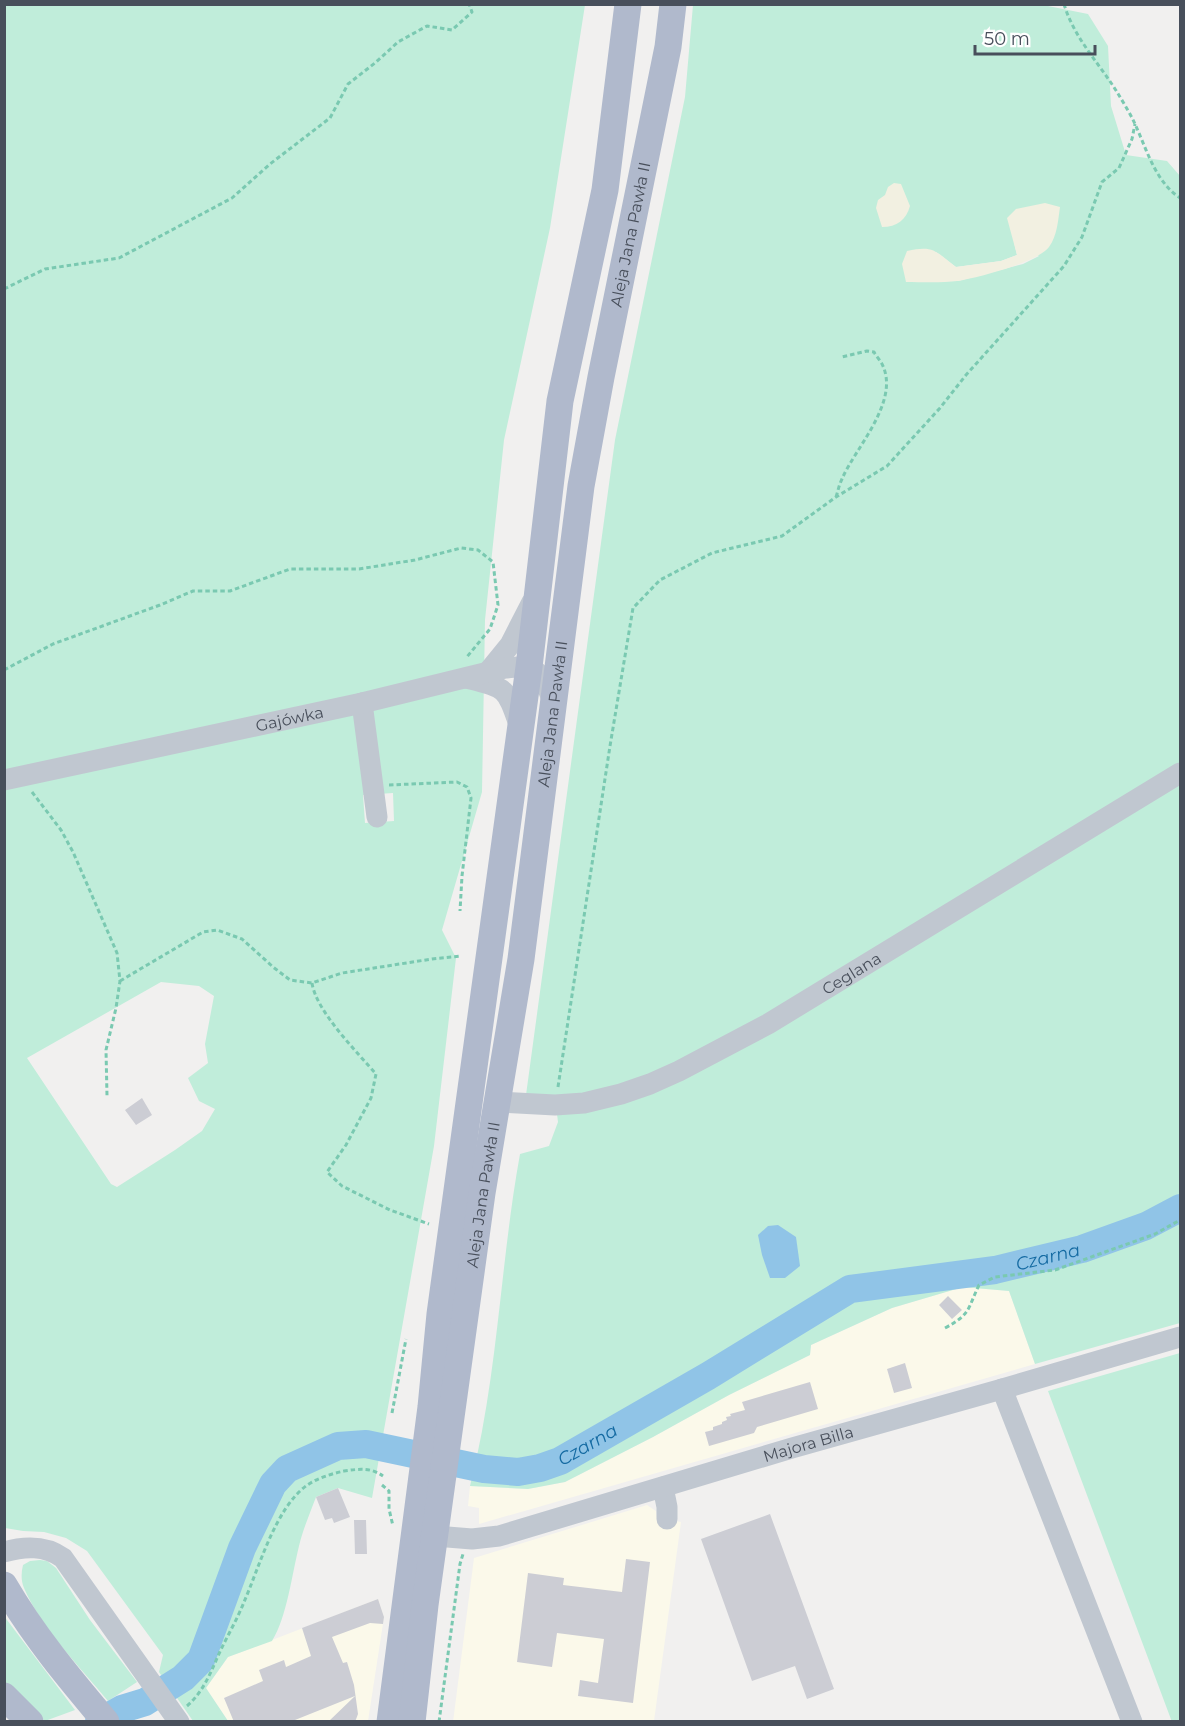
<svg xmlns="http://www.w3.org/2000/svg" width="1185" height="1726" viewBox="0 0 1185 1726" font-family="Montserrat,sans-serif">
  <rect width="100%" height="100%" fill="#f1f0ef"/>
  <path fill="#fbf9ea" d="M 963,1287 L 1009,1291 L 1035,1364 L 479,1524 L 479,1508 L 468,1506 L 470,1486 L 528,1489 L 565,1482 L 653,1437 L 729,1395 L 810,1355 L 811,1345 L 892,1308 Z
    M 647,1505 L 656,1511 L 657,1518 L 681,1522 L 654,1721 L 453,1722 L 474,1558 Z
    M 378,1599 L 384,1617 L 368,1721 L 228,1721 L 206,1688 L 228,1657 Z"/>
  <path fill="#c0edda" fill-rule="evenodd" d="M 1038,4 L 1088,14 L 1108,46 L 1111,106 L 1126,155 L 1167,161 L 1180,176 L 1180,1323 L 1035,1364 L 1009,1291 L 963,1287 L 892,1308 L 811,1345 L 810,1355 L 729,1395 L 653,1437 L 565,1482 L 528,1489 L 470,1486 C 498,1377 500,1264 520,1154 L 549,1146 L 558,1122 L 555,1098 L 526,1095 L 615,440 L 685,97 L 693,5 ZM 1014,242 L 1039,256 L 1023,264 L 958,281 L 906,282 L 936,252 L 956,267 L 1001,261 L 1017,255 Z
    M 4,5 L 585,5 L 550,228 L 504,440 L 485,620 L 482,792 L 442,930 L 456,958 L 434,1146 L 372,1498 L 338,1488 L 316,1497 C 310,1513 303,1529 299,1546 C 292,1574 287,1617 272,1641 L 228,1657 L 206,1688 L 228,1721 L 193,1721 L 159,1672 L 163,1655 L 87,1551 L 66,1538 L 44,1532 L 23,1531 L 5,1528 ZM 393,793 L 394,821 L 365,823 L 363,795 ZM 161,982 L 199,986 L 214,996 L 205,1044 L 208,1063 L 188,1078 L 199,1101 L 215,1109 L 202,1131 L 175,1150 L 117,1187 L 111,1184 L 27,1058 Z
    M 1180,1353 L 1180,1721 L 1172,1722 L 1048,1391 Z
    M 40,1560 L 47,1561 L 56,1568 L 90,1620 L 137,1682 L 108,1701 C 81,1668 41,1628 24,1588 C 21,1581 21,1573 23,1565 L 30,1561 Z
    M 4,1616 L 75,1710 L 45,1721 L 5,1687 Z"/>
  <path fill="#f2f0e1" d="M 894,183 L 901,184 L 910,206 C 906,220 897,227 882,227 L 876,208 L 878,200 L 885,195 L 888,187 Z
    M 1045,203 L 1060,207 C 1058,221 1057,236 1049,247 C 1038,262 977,278 957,281 C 941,283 922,282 906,282 L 902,264 L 907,251 C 934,245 935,251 956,267 L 1001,261 L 1017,255 L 1007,218 L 1016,209 Z"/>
  <path fill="#90c4e7" d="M 778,1225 L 796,1237 L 800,1266 L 785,1278 L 770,1278 L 762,1255 L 758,1235 L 768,1226 Z"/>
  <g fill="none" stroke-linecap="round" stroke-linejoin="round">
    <path stroke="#90c4e7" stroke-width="28" id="s1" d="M 99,1722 L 122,1709 L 145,1702 L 183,1678 L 201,1660 L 242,1548 L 273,1484 L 287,1469 L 338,1446 L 366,1444 L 484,1469 L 518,1472 L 540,1468 L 560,1461 L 708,1376 L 850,1289 L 995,1270 L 1082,1249 L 1146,1226 L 1180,1208"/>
  </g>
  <path fill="#cccdd4" d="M 142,1098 L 152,1115 L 136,1125 L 125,1110 Z
    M 948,1296 L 962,1310 L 952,1319 L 939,1305 Z
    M 905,1363 L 912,1388 L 894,1393 L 887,1369 Z
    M 810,1382 L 818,1409 L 757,1427 L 754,1433 L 709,1446 L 705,1432 L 713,1430 L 713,1427 L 722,1424 L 722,1422 L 727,1420 L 726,1417 L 731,1416 L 730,1414 L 745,1410 L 742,1402 Z
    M 338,1488 L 350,1517 L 334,1523 L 332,1518 L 325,1520 L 316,1497 Z
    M 770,1514 L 834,1689 L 807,1699 L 795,1666 L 752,1681 L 701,1539 Z
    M 354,1520 L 366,1520 L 367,1554 L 355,1554 Z
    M 626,1559 L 650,1562 L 633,1703 L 578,1696 L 580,1680 L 598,1683 L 604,1639 L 557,1633 L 552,1667 L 517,1662 L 528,1573 L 564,1578 L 563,1585 L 622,1592 Z
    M 378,1599 L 384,1617 L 383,1624 L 370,1623 L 332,1637 L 343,1663 L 347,1662 L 354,1685 L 358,1714 L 355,1722 L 328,1722 L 355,1696 L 290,1722 L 234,1722 L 224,1698 L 263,1681 L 259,1670 L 284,1660 L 286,1667 L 311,1656 L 302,1628 Z"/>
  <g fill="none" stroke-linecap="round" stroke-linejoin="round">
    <path stroke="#7ac9b1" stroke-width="3" stroke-dasharray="4.5 3" stroke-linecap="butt" d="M 1064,4 C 1074,38 1099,63 1117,92 C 1123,102 1130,113 1135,124 C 1147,150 1155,181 1180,198
      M 4,289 L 45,269 L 119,258 L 232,198 L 270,164 L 330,118 L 348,84 L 375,63 L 398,42 L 427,26 L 452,30 L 472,12 L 469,4
      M 836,497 C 838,491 839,485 842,479 C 855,448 901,401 882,364 C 880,360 876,356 874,352 L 867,351 L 842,357
      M 4,670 L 53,644 L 160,605 L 193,591 L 230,591 L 290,569 L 359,569 L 415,560 L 461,548 L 478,550 L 493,562 L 498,605 L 490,629 L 466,658
      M 389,785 L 457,782 L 467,787 L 471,798 L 462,876 L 460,911
      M 32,792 L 61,830 L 73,852 L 117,953 L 120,981 L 116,1008 L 106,1050 L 107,1096
      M 120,981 L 203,932 L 217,930 L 242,939 L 273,967 L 290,980 L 312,983 L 342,973 L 432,959 L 461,956
      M 312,983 C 316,1011 357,1052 376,1074 L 371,1098 L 346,1145 L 327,1172 L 342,1186 L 390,1210 L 429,1224
      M 558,1087 L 610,746 L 633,608 L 660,580 L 712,553 L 782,536 L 836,497 L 887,466 L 940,408 L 966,375 L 1064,266 L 1082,237 L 1102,182 L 1119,168 L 1132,139 L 1135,124
      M 945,1328 C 971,1314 967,1310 979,1285 L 995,1277 L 1055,1270 L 1155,1234 L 1180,1220
      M 392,1413 L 406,1339
      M 382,1485 L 389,1491 L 389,1509 L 393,1526
      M 187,1706 C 203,1692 210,1674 218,1656 C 226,1638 237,1620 244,1602 C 259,1568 275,1509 306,1486 C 317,1478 331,1474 344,1471 C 359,1469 370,1467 383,1476
      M 439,1722 L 460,1564 L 463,1554"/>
    <g stroke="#c0c7d0" stroke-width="21">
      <path d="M 488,672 L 510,645 L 532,602"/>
      <path d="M 466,678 C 507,688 506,687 520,727"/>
      <path d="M 362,703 L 377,817"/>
      <path id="s2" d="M 4,780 L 362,703 L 505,668 C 513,668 524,665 530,668 C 544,674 551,693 553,706"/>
      <path id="s3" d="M 497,1102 L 555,1105 L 584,1103 L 621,1094 L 650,1084 L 679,1071 L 768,1024 L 1180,773"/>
      <path d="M 1002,1389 L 1132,1722"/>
      <path d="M 663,1487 L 667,1507 L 667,1519"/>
      <path id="s4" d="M 435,1536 L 472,1539 L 499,1536 L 792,1448 L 1002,1389 L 1180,1337"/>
      <path d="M 4,1552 C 25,1546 45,1545 63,1558 L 179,1722"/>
    </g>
    <g stroke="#b0b9cc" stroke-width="27">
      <path d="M 4,1585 C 33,1635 69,1678 106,1722"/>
      <path d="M 4,1696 L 30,1722"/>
      <path d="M 390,1722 L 431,1407 L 440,1314 L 529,667 L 560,401 L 605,190 L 628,4"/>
      <path id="s5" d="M 412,1722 L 425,1605 L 482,1193 L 521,959 L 581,486 L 601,377 L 668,47 L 673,4"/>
    </g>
  </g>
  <g text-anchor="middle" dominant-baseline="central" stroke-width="4.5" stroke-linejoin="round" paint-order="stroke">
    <g font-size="16" fill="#484f5b" stroke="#fff">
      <text stroke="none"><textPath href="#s5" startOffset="1504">Aleja Jana Pawła II</textPath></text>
      <text stroke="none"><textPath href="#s5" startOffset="1018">Aleja Jana Pawła II</textPath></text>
      <text stroke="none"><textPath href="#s2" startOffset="292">Gajówka</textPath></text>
      <text stroke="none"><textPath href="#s3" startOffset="386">Ceglana</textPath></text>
      <text stroke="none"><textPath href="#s5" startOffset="532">Aleja Jana Pawła II</textPath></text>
      <text stroke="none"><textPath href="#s4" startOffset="387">Majora Billa</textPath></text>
    </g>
    <g font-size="18" font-style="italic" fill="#146aa2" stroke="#fff">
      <text stroke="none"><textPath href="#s1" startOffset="1152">Czarna</textPath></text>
      <text stroke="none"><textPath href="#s1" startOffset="646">Czarna</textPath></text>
    </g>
  </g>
  <rect width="1185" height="1726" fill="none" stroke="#484f5b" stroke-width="12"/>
  <path d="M975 45v9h120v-9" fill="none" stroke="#484f5b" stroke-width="3"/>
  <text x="984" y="45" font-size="18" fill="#484f5b" stroke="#ffffff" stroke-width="4.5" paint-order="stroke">50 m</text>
</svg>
